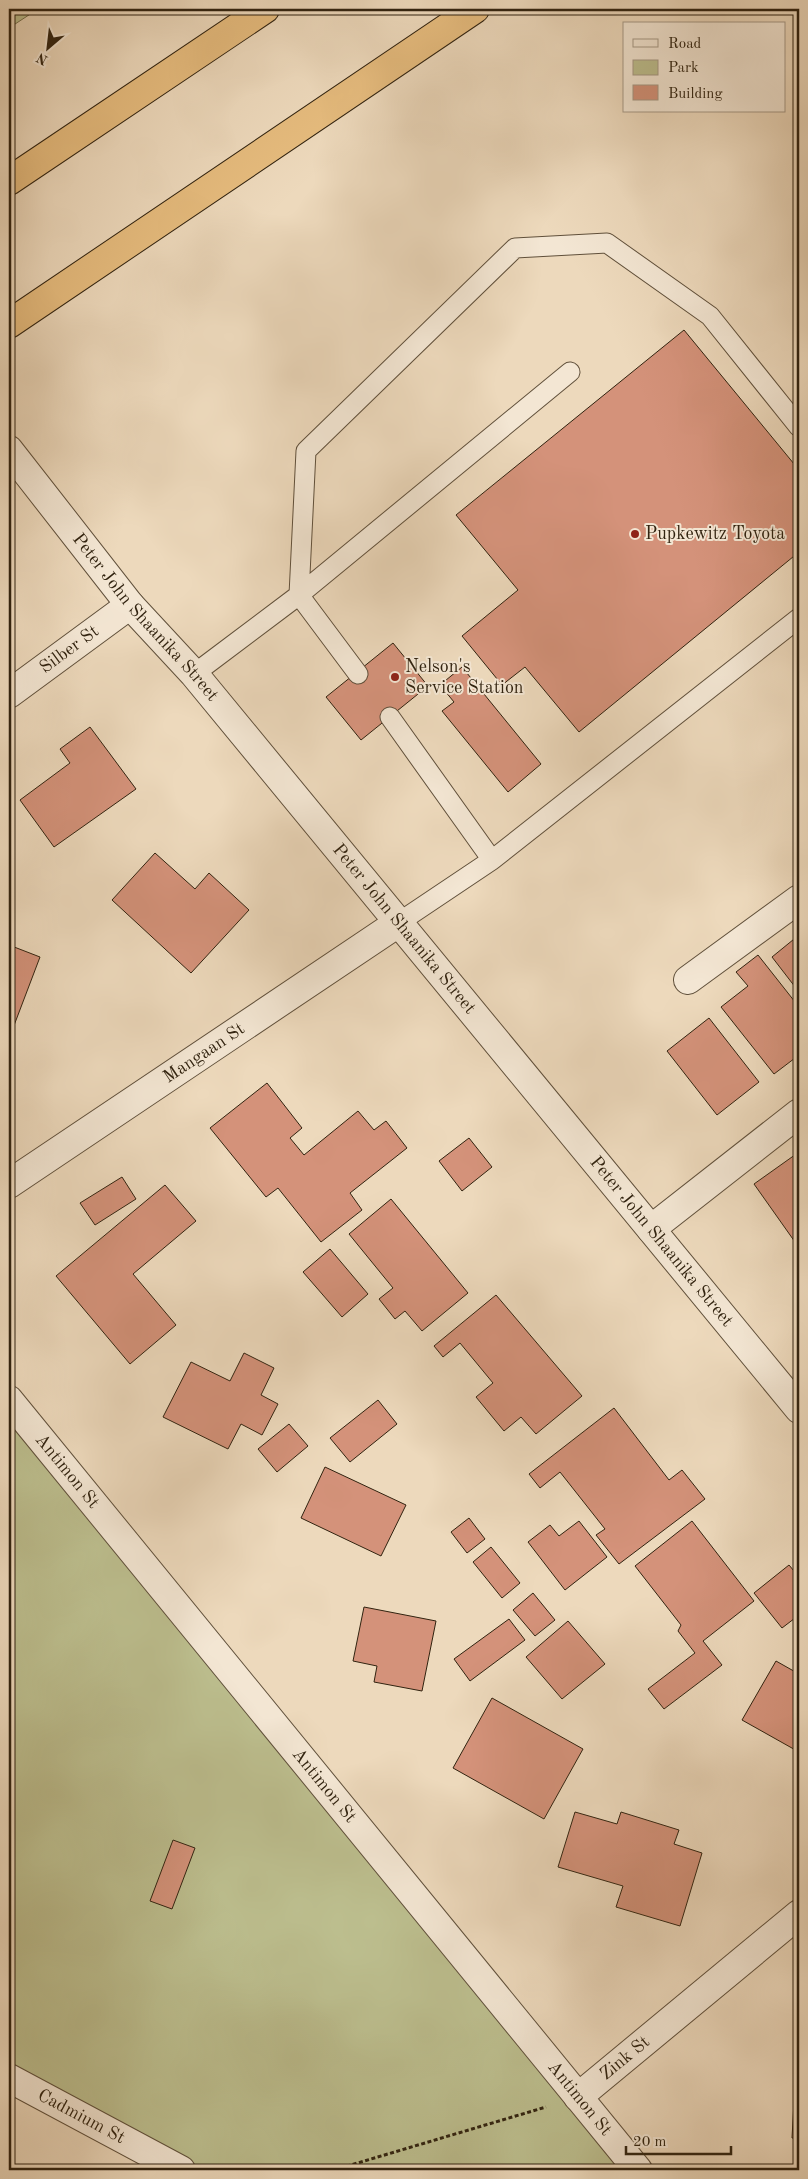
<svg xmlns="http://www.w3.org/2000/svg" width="808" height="2179" viewBox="0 0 808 2179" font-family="'Old Standard TT',serif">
  <rect width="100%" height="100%" fill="#edd9bc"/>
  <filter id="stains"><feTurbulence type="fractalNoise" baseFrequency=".004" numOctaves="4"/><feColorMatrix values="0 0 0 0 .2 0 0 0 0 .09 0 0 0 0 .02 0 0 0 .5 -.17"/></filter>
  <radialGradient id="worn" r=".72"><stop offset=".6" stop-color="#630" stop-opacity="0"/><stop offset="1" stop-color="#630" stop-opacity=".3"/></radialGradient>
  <path fill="#bcbe8e" stroke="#76704f" d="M 9,9 L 38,9 L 9,28 Z
    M 9,1400 L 638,2170 L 181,2170 L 9,2078 Z"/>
  <path fill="#d4927a" stroke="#312310" d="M 684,330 L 799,470 L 799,552 L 579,732 L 525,667 L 502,685 L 462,636 L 518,590 L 456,515 Z
    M 393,643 L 428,686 L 361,740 L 326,697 Z
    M 462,667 L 541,764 L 508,792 L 442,711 L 454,702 L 440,685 Z
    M 90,727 L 136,789 L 54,847 L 20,800 L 70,763 L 60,749 Z
    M 155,853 L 195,889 L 209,873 L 249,910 L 191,973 L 112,900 Z
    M 799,935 L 799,992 L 772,957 Z
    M 9,945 L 40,957 L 10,1036 L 9,1036 Z
    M 758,955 L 799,1007 L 799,1055 L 774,1074 L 721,1007 L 748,986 L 736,972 Z
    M 709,1018 L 759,1082 L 717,1115 L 667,1051 Z
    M 267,1083 L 302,1128 L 290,1138 L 304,1155 L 358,1111 L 374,1130 L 386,1121 L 407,1148 L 350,1193 L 362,1210 L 321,1242 L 278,1188 L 266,1197 L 210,1128 Z
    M 469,1138 L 492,1167 L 462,1191 L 439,1161 Z
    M 799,1152 L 799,1240 L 795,1242 L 754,1184 Z
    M 122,1177 L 136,1199 L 95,1225 L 80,1203 Z
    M 165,1185 L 196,1221 L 133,1274 L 176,1325 L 130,1364 L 56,1276 Z
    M 391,1199 L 468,1293 L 422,1331 L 405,1311 L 395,1319 L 379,1299 L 393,1288 L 349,1234 Z
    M 330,1249 L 368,1294 L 342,1317 L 303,1272 Z
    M 496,1295 L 582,1396 L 536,1434 L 521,1417 L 504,1431 L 476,1397 L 493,1383 L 460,1343 L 443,1357 L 434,1346 Z
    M 244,1353 L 274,1368 L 261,1395 L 278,1404 L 262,1435 L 241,1424 L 228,1449 L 163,1417 L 191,1362 L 230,1381 Z
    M 378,1400 L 397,1424 L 350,1462 L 330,1438 Z
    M 614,1408 L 669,1480 L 682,1470 L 705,1499 L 619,1564 L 596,1535 L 605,1529 L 560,1472 L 540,1488 L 529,1474 Z
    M 289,1424 L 308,1446 L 277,1472 L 258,1449 Z
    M 325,1467 L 406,1505 L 381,1556 L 301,1518 Z
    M 469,1518 L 485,1539 L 467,1553 L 451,1532 Z
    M 579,1521 L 607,1557 L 565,1590 L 528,1542 L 550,1525 L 559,1536 Z
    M 692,1521 L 754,1601 L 703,1641 L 722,1665 L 664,1709 L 648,1689 L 695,1653 L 678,1631 L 681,1625 L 635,1566 Z
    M 491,1547 L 520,1583 L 502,1598 L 473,1562 Z
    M 789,1565 L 799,1577 L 799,1615 L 782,1628 L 754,1593 Z
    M 533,1593 L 555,1620 L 535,1636 L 513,1610 Z
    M 364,1607 L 436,1621 L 422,1691 L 374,1682 L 377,1666 L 353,1661 Z
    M 509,1619 L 525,1640 L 470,1681 L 454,1659 Z
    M 568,1621 L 605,1664 L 562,1699 L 526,1657 Z
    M 776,1661 L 799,1674 L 799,1752 L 742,1720 Z
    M 492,1698 L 583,1749 L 544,1819 L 453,1768 Z
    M 575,1812 L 617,1824 L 621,1812 L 679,1830 L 674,1844 L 702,1853 L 680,1926 L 616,1907 L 623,1886 L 558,1867 Z
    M 173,1840 L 195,1848 L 172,1909 L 150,1901 Z
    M 799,2011 L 799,2138 L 792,2138 Z"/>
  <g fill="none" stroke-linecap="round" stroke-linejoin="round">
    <g stroke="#60503b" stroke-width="21">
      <path id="lane" d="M 299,595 L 306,451 L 515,248 L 607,243 L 710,316 L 799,427
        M 299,595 L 570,372
        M 194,674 L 299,595 L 358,674
        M 390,717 L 492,860 L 398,923
        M 492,860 L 799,618"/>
    </g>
    <g stroke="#60503b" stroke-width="30">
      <g id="street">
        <path id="s1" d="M 9,450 L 130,605 L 194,674 L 799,1409"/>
        <path id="s2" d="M 9,694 L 130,605"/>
        <path d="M 688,980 L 799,899"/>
        <path id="s3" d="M 9,1184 L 398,923"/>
        <path d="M 651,1229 L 799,1113"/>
        <path id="s4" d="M 9,1400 L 638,2170"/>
        <path id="s5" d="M 9,2078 L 181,2170"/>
        <path id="s6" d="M 578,2097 L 799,1914"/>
      </g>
    </g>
    <g stroke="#312310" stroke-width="30">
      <path id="highway" d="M 9,181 L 265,9
        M 9,324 L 475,9"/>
    </g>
    <path stroke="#312310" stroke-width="3" stroke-dasharray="4 2.5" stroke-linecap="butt" d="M 334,2170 L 546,2107"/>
    <use href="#lane" stroke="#f3e6d3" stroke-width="19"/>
    <use href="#street" stroke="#f3e6d3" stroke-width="28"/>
    <use href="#highway" stroke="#e6bc7e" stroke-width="28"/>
  </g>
  <g fill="#8f2418" stroke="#f3e6d3" stroke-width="2">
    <circle cx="635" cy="534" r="5"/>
    <circle cx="395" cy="677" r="5"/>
  </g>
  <g text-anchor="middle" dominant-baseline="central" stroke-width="4" stroke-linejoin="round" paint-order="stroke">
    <g font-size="18" fill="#312310" stroke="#f3e6d3" text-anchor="start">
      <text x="645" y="534">Pupkewitz Toyota</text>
      <text x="405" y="667">Nelson's<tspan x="405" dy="21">Service Station</tspan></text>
    </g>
    <g font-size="18" fill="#312310" stroke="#f3e6d3">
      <text stroke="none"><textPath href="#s1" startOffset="216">Peter John Shaanika Street</textPath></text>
      <text stroke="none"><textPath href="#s2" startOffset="75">Silber St</textPath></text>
      <text stroke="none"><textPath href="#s1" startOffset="621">Peter John Shaanika Street</textPath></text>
      <text stroke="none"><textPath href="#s3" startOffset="235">Mangaan St</textPath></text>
      <text stroke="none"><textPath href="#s1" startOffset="1026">Peter John Shaanika Street</textPath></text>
      <text stroke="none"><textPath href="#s4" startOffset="92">Antimon St</textPath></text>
      <text stroke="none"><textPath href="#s4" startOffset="498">Antimon St</textPath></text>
      <text stroke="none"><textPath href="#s6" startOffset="61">Zink St</textPath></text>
      <text stroke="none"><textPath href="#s4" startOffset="902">Antimon St</textPath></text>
      <text stroke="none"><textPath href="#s5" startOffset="82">Cadmium St</textPath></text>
    </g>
  </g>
  <rect width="808" height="2179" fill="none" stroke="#edd9bc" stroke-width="30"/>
  <rect x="10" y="10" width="788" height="2159" fill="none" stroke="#312310" stroke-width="2.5"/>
  <rect x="15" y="15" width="778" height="2149" fill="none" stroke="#312310"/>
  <rect x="623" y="22" width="162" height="90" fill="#f3e6d3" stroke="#a59885"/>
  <rect x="633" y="39" width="25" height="8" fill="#f3e6d3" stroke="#a59885"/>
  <text x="668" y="48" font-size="15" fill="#312310">Road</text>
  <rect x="633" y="60" width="25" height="15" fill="#bcbe8e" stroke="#a59885"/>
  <text x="668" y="72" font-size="15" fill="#312310">Park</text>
  <rect x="633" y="85" width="25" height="15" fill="#d4927a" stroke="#a59885"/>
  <text x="668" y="98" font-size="15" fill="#312310">Building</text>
  <g transform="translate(48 48) rotate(208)" stroke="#f3e6d3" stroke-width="4" paint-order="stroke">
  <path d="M0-4L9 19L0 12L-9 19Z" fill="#312310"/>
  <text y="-8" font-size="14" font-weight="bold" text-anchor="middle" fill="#312310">N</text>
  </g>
  <path d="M626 2146v8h105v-8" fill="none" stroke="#312310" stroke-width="2.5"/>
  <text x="633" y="2146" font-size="15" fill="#312310" stroke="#f3e6d3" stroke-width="4" paint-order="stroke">20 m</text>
  <rect width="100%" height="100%" filter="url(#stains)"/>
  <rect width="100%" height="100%" fill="url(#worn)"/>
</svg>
